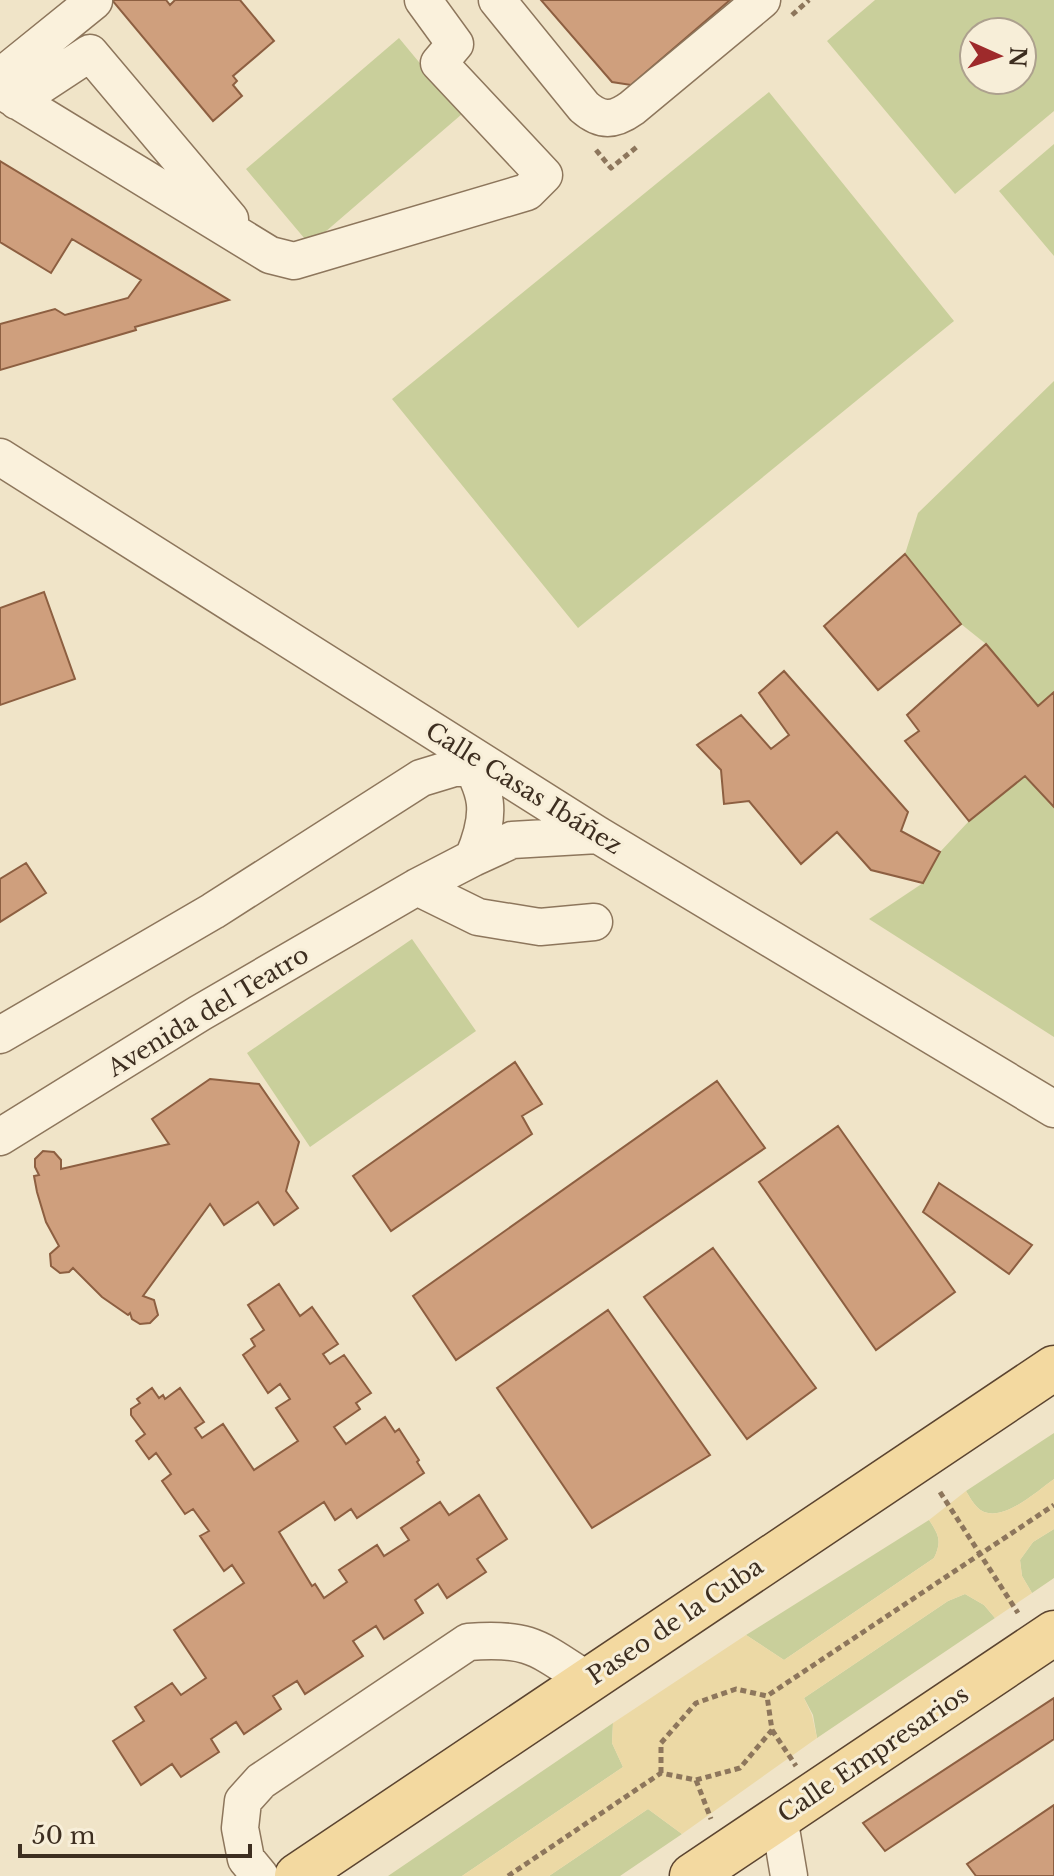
<svg xmlns="http://www.w3.org/2000/svg" width="1054" height="1876" viewBox="0 0 1054 1876" font-family="'Libre Baskerville',serif">
  <rect width="100%" height="100%" fill="#f0e4c8"/>
  <path fill="#c9cf9b" fill-rule="evenodd" d="M 875,0 L 1054,0 L 1054,111 L 955,194 L 827,41 ZM 974,32 L 1022,32 L 1022,80 L 974,80 Z
    M 399,38 L 462,114 L 310,245 L 246,169 Z
    M 769,92 L 954,321 L 578,628 L 392,399 Z
    M 1054,144 L 1054,256 L 999,191 Z
    M 1054,381 L 1054,692 L 1038,706 L 986,644 L 961,624 L 905,554 L 918,513 Z
    M 1025,776 L 1054,807 L 1054,1037 L 869,919 L 923,883 L 940,852 L 969,821 Z
    M 412,939 L 476,1031 L 310,1147 L 247,1053 Z
    M 1054,1433 L 1054,1479 C 1036,1492 997,1528 977,1507 C 973,1503 969,1496 966,1491 Z
    M 929,1520 C 939,1535 942,1541 934,1558 L 784,1660 L 746,1635 Z
    M 1054,1529 L 1054,1578 L 1032,1593 L 1022,1576 L 1020,1560 L 1033,1542 Z
    M 965,1594 L 984,1605 L 995,1618 L 817,1738 L 813,1715 L 804,1698 L 948,1601 Z
    M 613,1723 L 612,1743 L 623,1767 L 462,1876 L 388,1876 Z
    M 648,1809 L 682,1834 L 620,1876 L 549,1876 Z"/>
  <path fill="#ecd9a5" d="M 1054,1479 L 1054,1529 L 1033,1542 L 1020,1560 L 1022,1576 L 1032,1593 L 995,1618 L 984,1605 L 965,1594 L 948,1601 L 804,1698 L 812,1715 L 817,1738 L 682,1834 L 648,1809 L 549,1876 L 462,1876 L 623,1767 L 612,1743 L 613,1723 L 746,1635 L 784,1660 L 934,1558 C 942,1541 939,1535 929,1520 L 966,1491 C 969,1496 973,1503 977,1507 C 997,1528 1036,1492 1054,1479 Z"/>
  <path fill="#cf9f7d" stroke="#8d5f41" stroke-width="2" d="M 112,0 L 166,0 L 170,5 L 175,0 L 240,0 L 274,41 L 233,76 L 237,81 L 233,85 L 242,96 L 213,121 Z
    M 541,0 L 730,0 L 631,85 L 612,82 Z
    M 0,161 L 229,300 L 135,327 L 136,330 L 0,370 L 0,324 L 55,309 L 65,315 L 128,298 L 141,280 L 72,239 L 51,273 L 0,242 Z
    M 905,554 L 961,624 L 878,690 L 824,626 Z
    M 44,592 L 75,679 L 0,705 L 0,608 Z
    M 986,644 L 1038,706 L 1054,692 L 1054,807 L 1025,776 L 969,821 L 905,741 L 919,731 L 907,715 Z
    M 784,671 L 908,812 L 901,831 L 940,852 L 923,883 L 871,870 L 837,832 L 801,864 L 749,801 L 724,804 L 721,770 L 697,745 L 741,715 L 771,749 L 789,735 L 759,693 Z
    M 26,863 L 46,893 L 0,922 L 0,879 Z
    M 515,1062 L 542,1104 L 522,1116 L 532,1134 L 391,1231 L 353,1176 Z
    M 210,1079 L 259,1084 L 299,1142 L 286,1191 L 298,1208 L 274,1225 L 258,1202 L 224,1225 L 210,1204 L 143,1296 L 154,1300 L 158,1315 L 150,1323 L 140,1324 L 132,1319 L 130,1313 L 128,1315 L 102,1297 L 73,1268 L 69,1272 L 60,1273 L 51,1266 L 50,1254 L 59,1246 L 46,1222 L 37,1192 L 34,1176 L 39,1175 L 35,1167 L 35,1159 L 43,1151 L 54,1152 L 61,1160 L 61,1169 L 169,1144 L 152,1119 Z
    M 717,1081 L 765,1148 L 456,1360 L 413,1296 Z
    M 838,1126 L 955,1292 L 876,1350 L 759,1182 Z
    M 939,1183 L 1032,1245 L 1009,1274 L 923,1212 Z
    M 713,1248 L 816,1388 L 747,1439 L 644,1297 Z
    M 279,1284 L 300,1316 L 312,1307 L 338,1344 L 323,1354 L 330,1364 L 344,1355 L 371,1393 L 356,1403 L 360,1409 L 334,1427 L 346,1444 L 385,1417 L 395,1432 L 399,1429 L 419,1460 L 417,1462 L 424,1473 L 357,1518 L 351,1509 L 335,1520 L 324,1502 L 279,1532 L 312,1586 L 315,1584 L 324,1598 L 347,1582 L 339,1570 L 377,1545 L 384,1556 L 409,1540 L 401,1528 L 440,1502 L 449,1515 L 479,1495 L 507,1539 L 477,1559 L 486,1572 L 447,1598 L 438,1584 L 415,1600 L 423,1613 L 384,1639 L 376,1626 L 353,1641 L 363,1656 L 305,1694 L 297,1681 L 273,1696 L 281,1709 L 244,1734 L 236,1722 L 211,1739 L 219,1752 L 181,1777 L 172,1764 L 141,1785 L 113,1741 L 144,1721 L 135,1707 L 172,1683 L 181,1695 L 206,1678 L 174,1630 L 244,1583 L 232,1565 L 224,1571 L 200,1536 L 209,1531 L 193,1509 L 185,1514 L 162,1481 L 171,1474 L 156,1453 L 149,1459 L 136,1441 L 145,1434 L 131,1415 L 131,1409 L 140,1403 L 137,1399 L 152,1388 L 159,1398 L 163,1395 L 165,1399 L 180,1388 L 204,1422 L 195,1428 L 202,1438 L 223,1424 L 254,1470 L 298,1441 L 276,1408 L 290,1399 L 280,1384 L 268,1393 L 243,1355 L 255,1346 L 251,1339 L 264,1330 L 248,1305 Z
    M 608,1310 L 710,1455 L 592,1528 L 497,1388 Z
    M 1054,1698 L 1054,1739 L 885,1851 L 863,1823 Z
    M 1054,1805 L 1054,1876 L 976,1876 L 967,1864 Z"/>
  <g fill="none" stroke-linecap="round" stroke-linejoin="round">
    <g stroke="#8d765c" stroke-width="39">
      <path id="minor" d="M 497,0 L 584,107 C 601,122 614,121 632,108 L 762,0
        M 0,77 L 94,1
        M 0,90 L 270,255 L 294,261 L 527,192 L 544,175 L 439,63 L 455,44 L 423,0
        M 17,101 L 90,53 L 230,219
        M 0,457 L 598,835 L 1054,1109
        M 462,749 C 488,792 493,811 473,858
        M 417,887 L 478,917 L 540,927 L 594,922
        M 0,1035 L 213,911 L 421,778 L 454,768 L 491,768
        M 0,1137 L 200,1013 L 417,887 L 473,858 L 512,840 L 598,835
        M 779,1817 L 789,1876
        M 260,1876 L 246,1859 L 240,1828 L 243,1801 L 261,1781 L 468,1642 C 529,1637 538,1648 587,1680"/>
    </g>
    <g stroke="#5b4430" stroke-width="47">
      <path id="major" d="M 297,1876 L 1054,1368
        M 692,1876 L 1054,1633"/>
    </g>
    <path stroke="#8d765c" stroke-width="5" stroke-dasharray="6 4" stroke-linecap="butt" d="M 792,15 L 809,0
      M 596,150 L 611,168 L 638,146
      M 940,1492 L 1018,1613
      M 772,1730 L 796,1766
      M 661,1773 L 661,1743 L 696,1703 L 736,1689 L 767,1696 L 1054,1505
      M 696,1780 L 711,1819
      M 508,1876 L 661,1773 L 696,1780 L 740,1768 L 772,1730 L 767,1696"/>
    <use href="#minor" stroke="#faf1dc" stroke-width="36"/>
    <use href="#major" stroke="#f3d9a0" stroke-width="44"/>
  </g>
  <g text-anchor="middle" dominant-baseline="central" stroke-width="6" stroke-linejoin="round" paint-order="stroke">
    <g font-size="24" fill="#3d2e20" stroke="#f7eed8">
      <text transform="translate(524 788) rotate(32)">Calle Casas Ibáñez</text>
      <text transform="translate(208 1011) rotate(-31)">Avenida del Teatro</text>
      <text transform="translate(675 1621) rotate(-34)">Paseo de la Cuba</text>
      <text transform="translate(873 1754) rotate(-34)">Calle Empresarios</text>
    </g>
  </g>
  <g transform="translate(998 56) rotate(93)"><circle r="38" fill="#f7eed8" stroke="#ada18e" stroke-width="2"/>
  <path d="M0-6L14 30L0 20L-14 30Z" fill="#9e2a2b"/>
  <text y="-12" font-size="22" font-weight="bold" text-anchor="middle" fill="#3d2e20">N</text>
  </g>
  <path d="M20 1844v12h230v-12" fill="none" stroke="#3d2e20" stroke-width="4"/>
  <text x="32" y="1844" font-size="24" fill="#3d2e20" stroke="#f7eed8" stroke-width="6" paint-order="stroke">50 m</text>
</svg>
